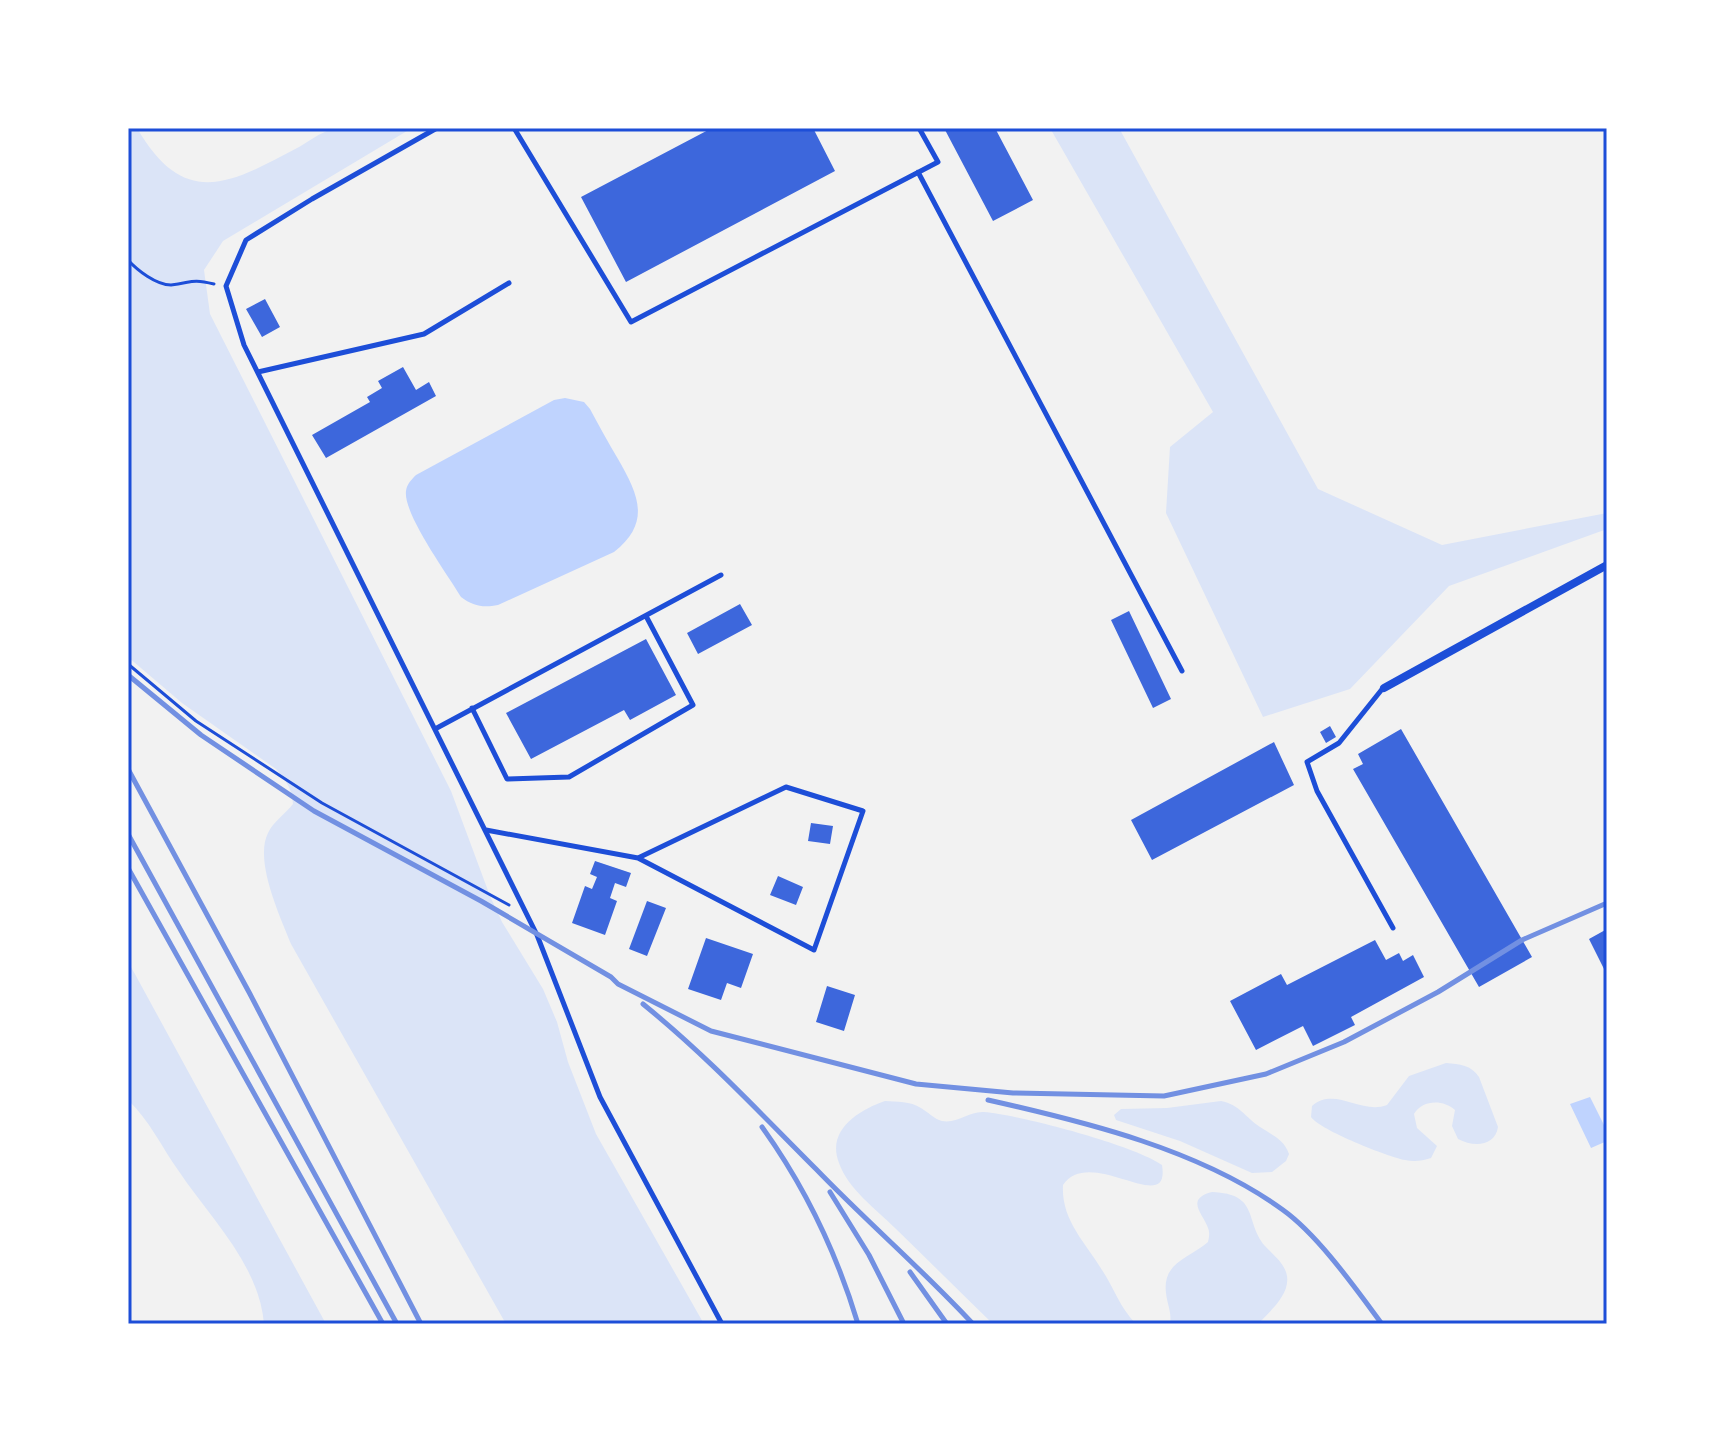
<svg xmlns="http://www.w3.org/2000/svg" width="1735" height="1452" viewBox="0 0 1735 1452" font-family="Inter,sans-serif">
  <rect width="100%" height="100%" fill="#f2f2f2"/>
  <path fill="#dbe4f7" d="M 128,128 L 137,128 C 185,211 231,183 299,147 C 309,141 320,133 332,129 C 347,124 393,128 412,128 L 223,241 L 204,270 L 210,314 L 451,791 L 490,896 L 502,922 L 543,989 L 557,1022 L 568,1062 L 596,1134 L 704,1324 L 506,1324 L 291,944 C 280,916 254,861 268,833 C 273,822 285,814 293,804 C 292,788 286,781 276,769 L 182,703 L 128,657 L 128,455 L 131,422 L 128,403 Z
    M 1050,128 L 1119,128 L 1318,489 L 1442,545 L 1607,513 L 1607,529 L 1449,586 L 1350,689 L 1263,717 L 1166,513 L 1170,447 L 1213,412 Z
    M 128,962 L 136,976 L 326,1324 L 264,1324 C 259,1264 210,1218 178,1170 C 161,1146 150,1121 128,1100 Z
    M 1446,1063 C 1460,1064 1471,1065 1479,1077 L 1498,1127 C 1495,1147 1473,1147 1458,1139 L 1452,1126 L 1455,1110 C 1443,1099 1422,1100 1414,1114 L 1417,1128 L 1437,1146 L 1431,1158 C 1422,1161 1414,1162 1405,1160 C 1388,1157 1320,1130 1311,1117 L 1312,1106 C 1335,1086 1361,1115 1387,1105 L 1409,1076 Z
    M 885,1101 C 897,1102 910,1101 921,1108 C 928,1112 934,1119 942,1121 C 957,1124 969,1111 984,1112 C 1020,1115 1134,1145 1162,1165 C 1171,1219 1090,1144 1063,1185 C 1061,1220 1085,1242 1102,1270 C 1114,1288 1120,1308 1136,1324 L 993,1324 C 960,1292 928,1260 895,1228 C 876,1209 848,1189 839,1163 C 826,1130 859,1110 885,1101 Z
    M 1221,1101 C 1240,1105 1245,1117 1260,1127 C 1272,1135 1284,1139 1289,1154 L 1286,1161 L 1272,1172 L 1252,1173 L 1180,1141 L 1116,1120 L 1114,1115 L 1121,1109 L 1167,1108 Z
    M 1212,1192 C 1260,1194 1244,1221 1265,1246 C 1273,1255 1285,1263 1287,1276 C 1290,1295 1269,1312 1258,1324 L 1170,1324 C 1172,1312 1167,1304 1166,1293 C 1162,1262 1190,1258 1208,1242 C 1209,1237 1210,1233 1208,1228 C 1204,1215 1184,1199 1212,1192 Z"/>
  <path fill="#bfd3fe" d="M 565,398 L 584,402 L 590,409 C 599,426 608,442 618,459 C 638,494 652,522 614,552 L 498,605 C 483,608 473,606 461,597 C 448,575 403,514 406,491 C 407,484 411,480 416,475 L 554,400 Z
    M 1590,1097 L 1607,1131 L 1607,1141 L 1591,1148 L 1570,1104 Z"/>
  <path fill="#3d67dc" d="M 712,128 L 813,128 L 835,171 L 626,282 L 581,197 Z
    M 944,128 L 995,128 L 1033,200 L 993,221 Z
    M 265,299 L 280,327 L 262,337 L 246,309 Z
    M 403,367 L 416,390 L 429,382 L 436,396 L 326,458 L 312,435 L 370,402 L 367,397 L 382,388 L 378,381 Z
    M 740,604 L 752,625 L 698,654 L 687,633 Z
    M 1129,611 L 1171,699 L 1153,708 L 1111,620 Z
    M 646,639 L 676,695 L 630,720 L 624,710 L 531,759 L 506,713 Z
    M 1330,726 L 1336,737 L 1326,743 L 1320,732 Z
    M 1401,729 L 1532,957 L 1479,987 L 1353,769 L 1363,764 L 1358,754 Z
    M 1274,742 L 1294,785 L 1152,860 L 1131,820 Z
    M 811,823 L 833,826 L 830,844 L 808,841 Z
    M 595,861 L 631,873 L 626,887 L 615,883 L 610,898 L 617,901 L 605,935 L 572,923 L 585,886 L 592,889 L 597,877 L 590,874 Z
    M 778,876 L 803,887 L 796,905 L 770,895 Z
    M 647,901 L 666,908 L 647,956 L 629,949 Z
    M 1607,929 L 1607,975 L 1589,939 Z
    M 706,938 L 753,954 L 741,988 L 727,983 L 721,1000 L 688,989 Z
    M 1375,940 L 1386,960 L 1399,953 L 1403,961 L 1413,955 L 1424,977 L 1351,1017 L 1355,1025 L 1313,1046 L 1303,1026 L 1256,1050 L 1230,1001 L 1281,974 L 1287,985 Z
    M 827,986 L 855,995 L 844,1031 L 816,1022 Z"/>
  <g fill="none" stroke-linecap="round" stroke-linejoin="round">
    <path stroke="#1d4ed8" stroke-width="3" d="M 128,260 C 137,270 156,285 171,285 C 192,283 190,278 214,284
      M 128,664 L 196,721 L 322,803 L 509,905"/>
    <path stroke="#1d4ed8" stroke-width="5" d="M 437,128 L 312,199 L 246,240 L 226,286 L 244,345 L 537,935 L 600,1097 L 722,1324
      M 514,128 L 631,322 L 938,162 L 919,128
      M 918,172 L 1182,671
      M 258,372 L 424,334 L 509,283
      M 1383,688 L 1339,743 L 1307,762 L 1317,791 L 1393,928
      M 472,708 L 507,779 L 569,777 L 693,705 L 646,616
      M 435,729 L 721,575
      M 486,830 L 638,858 L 814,950 L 863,811 L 786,787 L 638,858"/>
    <path stroke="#1d4ed8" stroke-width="8" d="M 1384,688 L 1607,565"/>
    <path stroke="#7290e2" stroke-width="5" d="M 128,675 L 201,735 L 314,811 L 481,901 L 611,977 L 618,984 L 711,1031 L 916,1084 L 1013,1093 L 1164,1096 L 1266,1074 L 1344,1042 L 1438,992 L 1522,940 L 1607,903
      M 128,769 L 250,994 L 421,1324
      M 128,834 L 397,1324
      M 128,868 L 383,1324
      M 643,1004 C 707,1056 758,1111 816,1169 C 867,1222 923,1270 973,1324
      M 988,1100 C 1086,1122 1201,1150 1283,1210 C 1318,1235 1356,1289 1382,1324
      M 762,1127 C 805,1187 837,1254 858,1324
      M 830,1192 L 869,1255 L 904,1324
      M 910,1272 L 947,1324"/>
  </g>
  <rect width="1735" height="1452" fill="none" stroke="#ffffff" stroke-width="260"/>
  <rect x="130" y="130" width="1475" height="1192" fill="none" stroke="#1d4ed8" stroke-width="3"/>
</svg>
